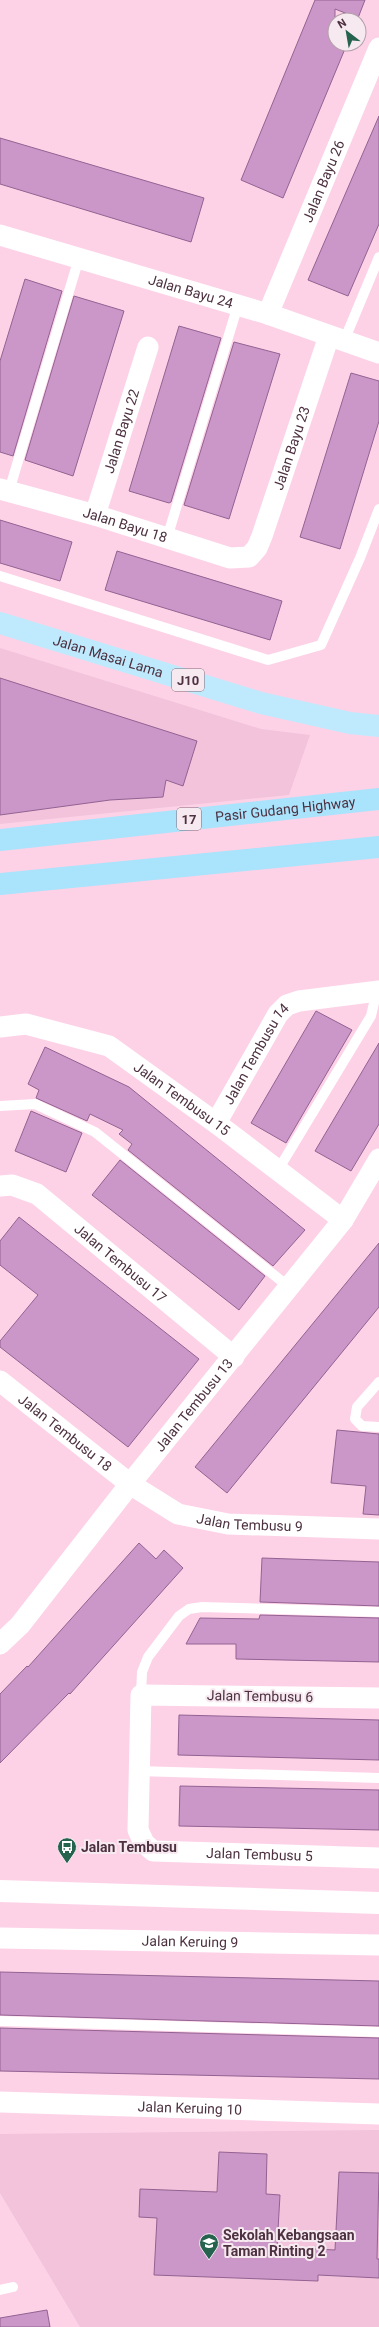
<svg xmlns="http://www.w3.org/2000/svg" width="379" height="2327" viewBox="0 0 379 2327" font-family="Roboto,sans-serif">
  <rect width="100%" height="100%" fill="#fdd2e7"/>
  <path fill="#f2c3db" d="M 0,648 L 261,729 L 310,735 L 289,795 L 0,824 Z
    M 379,2130 L 379,2327 L 80,2327 L 0,2193 L 0,2134 Z"/>
  <path fill="#cb97c9" stroke="#936292" d="M 315,0 L 365,0 L 358,18 L 335,9 L 335,44 L 347,44 L 283,198 L 241,180 Z
    M 379,116 L 379,224 L 348,296 L 308,280 Z
    M 0,138 L 204,198 L 191,242 L 0,184 Z
    M 25,279 L 62,291 L 13,456 L 0,452 L 0,361 Z
    M 74,296 L 124,311 L 73,476 L 25,460 Z
    M 179,326 L 221,338 L 171,502 L 169,503 L 129,491 Z
    M 234,342 L 280,354 L 229,519 L 184,505 Z
    M 351,373 L 379,381 L 379,421 L 340,549 L 300,537 Z
    M 0,520 L 72,542 L 60,581 L 0,563 Z
    M 117,551 L 282,601 L 270,640 L 105,590 Z
    M 0,678 L 197,741 L 183,786 L 166,780 L 163,797 L 110,800 L 0,815 Z
    M 316,1011 L 352,1030 L 286,1143 L 251,1123 Z
    M 379,1043 L 379,1124 L 351,1171 L 315,1151 Z
    M 45,1047 L 129,1087 L 305,1230 L 273,1266 L 128,1150 L 132,1144 L 119,1134 L 123,1130 L 90,1114 L 87,1121 L 36,1098 L 39,1090 L 28,1084 Z
    M 31,1111 L 82,1133 L 66,1172 L 15,1151 Z
    M 120,1160 L 265,1276 L 239,1310 L 92,1195 Z
    M 19,1217 L 199,1359 L 128,1447 L 0,1347 L 0,1341 L 38,1295 L 0,1265 L 0,1241 Z
    M 379,1243 L 379,1307 L 227,1493 L 195,1467 Z
    M 337,1430 L 379,1434 L 379,1515 L 363,1514 L 366,1486 L 331,1483 Z
    M 139,1543 L 156,1559 L 164,1550 L 183,1568 L 70,1694 L 69,1693 L 0,1763 L 0,1694 L 27,1666 L 28,1667 Z
    M 262,1558 L 379,1562 L 379,1606 L 260,1602 Z
    M 260,1615 L 379,1618 L 379,1662 L 236,1659 L 236,1644 L 186,1644 L 200,1618 L 259,1619 Z
    M 179,1715 L 379,1720 L 379,1760 L 178,1755 Z
    M 180,1786 L 379,1790 L 379,1830 L 179,1826 Z
    M 0,1972 L 379,1981 L 379,2026 L 0,2015 Z
    M 0,2028 L 379,2038 L 379,2079 L 0,2071 Z
    M 219,2152 L 267,2154 L 266,2194 L 280,2195 L 277,2247 L 335,2250 L 339,2172 L 379,2173 L 377,2259 L 379,2259 L 379,2278 L 318,2275 L 318,2281 L 154,2275 L 157,2218 L 139,2217 L 140,2189 L 217,2192 Z
    M 47,2310 L 50,2327 L 0,2327 L 0,2318 Z"/>
  <g fill="none" stroke-linecap="round" stroke-linejoin="round">
    <path stroke="#fff" stroke-width="10" d="M 344,341 L 379,257
      M 9,491 L 79,258
      M 167,538 L 238,305
      M 0,576 L 268,660 L 321,645 L 360,558 L 379,509
      M 0,1106 L 35,1104 L 95,1132 L 289,1287
      M 278,1170 L 371,1016 L 374,1003 L 371,992
      M 379,1382 L 357,1407 L 355,1419 L 362,1426 L 379,1427
      M 141,1695 L 142,1672 L 148,1657 L 179,1616 L 189,1609 L 202,1607 L 379,1612
      M 138,1771 L 379,1778
      M 0,2021 L 379,2032
      M 0,2290 L 13,2287"/>
    <g stroke="#fff" stroke-width="21">
      <path id="s1" d="M 0,235 L 268,314 L 379,353"/>
      <path id="s2" d="M 268,314 L 379,48"/>
      <path id="s3" d="M 0,489 L 95,515 L 230,558 L 249,557 L 257,548 L 262,536 L 329,336"/>
      <path id="s4" d="M 95,515 L 148,347"/>
      <path id="s5" d="M 0,1027 L 26,1024 L 109,1046 L 216,1123 L 343,1220"/>
      <path id="s6" d="M 216,1123 L 278,1014 L 287,1005 L 299,1001 L 379,991"/>
      <path id="s7" d="M 0,1186 L 12,1185 L 37,1194 L 234,1357"/>
      <path id="s8" d="M 0,1381 L 130,1484 L 178,1514 L 228,1524 L 379,1529"/>
      <path id="s9" d="M 0,1644 L 20,1625 L 130,1484 L 343,1220 L 379,1159"/>
      <path id="s10" d="M 379,1698 L 141,1695 L 138,1830 L 144,1843 L 153,1851 L 379,1858"/>
      <path id="s11" d="M 0,1938 L 379,1945"/>
      <path id="s12" d="M 0,2102 L 379,2114"/>
    </g>
    <path stroke="#fff" stroke-width="22" d="M 0,1891 L 379,1903"/>
    <path stroke="#bfeafd" stroke-width="22" id="s13" d="M 0,623 L 261,703 L 350,723 L 379,726"/>
    <g stroke="#aae3fc" stroke-width="22">
      <path id="s14" d="M 0,840 L 379,799"/>
      <path d="M 0,884 L 379,847"/>
    </g>
  </g>
  <defs>
    <g id="bus-pin" transform="scale(1)"><path d="M0 17L-7.5 6A9.5 9.5 0 1 1 7.5 6Z" fill="#26634e" stroke="#f7e9f0"/><path d="M-5-6H5V4H4V6H2V4H-2V6H-4V4H-5ZM-3.5-4V0h7V-4ZM-3.5 1.2v1.5H-2V1.2ZM2 1.2v1.5H3.5V1.2Z" fill="#fff"/></g>
    <g id="school-pin" transform="scale(1)"><path d="M0 17L-7.5 6A9.5 9.5 0 1 1 7.5 6Z" fill="#26634e" stroke="#f7e9f0"/><path d="M0-5L7-2L0 1L-7-2ZM-4 1L0 2.5L4 1V4Q0 6-4 4Z" fill="#fff"/></g>
  </defs>
  <g fill-rule="evenodd">
    <use href="#bus-pin" x="67" y="1847"/>
    <use href="#school-pin" x="209" y="2243"/>
  </g>
  <g text-anchor="middle" dominant-baseline="central" stroke-width="4" stroke-linejoin="round" paint-order="stroke">
    <g fill="#f7e9f0" stroke="#806875" stroke-width="1">
      <rect x="172" y="669" width="32" height="22" rx="3"/>
      <rect x="177" y="808" width="24" height="22" rx="3"/>
    </g>
    <g font-size="13" font-weight="bold" fill="#4d3140">
      <text x="188" y="680">J10</text>
      <text x="189" y="819">17</text>
    </g>
    <g font-size="14" fill="#4d3140" stroke="#f7e9f0">
      <text stroke="none"><textPath href="#s2" startOffset="144">Jalan Bayu 26</textPath></text>
      <text stroke="none"><textPath href="#s1" startOffset="199">Jalan Bayu 24</textPath></text>
      <text stroke="none"><textPath href="#s4" startOffset="88">Jalan Bayu 22</textPath></text>
      <text stroke="none"><textPath href="#s3" startOffset="377">Jalan Bayu 23</textPath></text>
      <text stroke="none"><textPath href="#s3" startOffset="130">Jalan Bayu 18</textPath></text>
      <text stroke="none"><textPath href="#s13" startOffset="113">Jalan Masai Lama</textPath></text>
      <text stroke="none"><textPath href="#s14" startOffset="287">Pasir Gudang Highway</textPath></text>
      <text stroke="none"><textPath href="#s6" startOffset="80">Jalan Tembusu 14</textPath></text>
      <text stroke="none"><textPath href="#s5" startOffset="202">Jalan Tembusu 15</textPath></text>
      <text stroke="none"><textPath href="#s7" startOffset="147">Jalan Tembusu 17</textPath></text>
      <text stroke="none"><textPath href="#s9" startOffset="308">Jalan Tembusu 13</textPath></text>
      <text stroke="none"><textPath href="#s8" startOffset="83">Jalan Tembusu 18</textPath></text>
      <text stroke="none"><textPath href="#s8" startOffset="295">Jalan Tembusu 9</textPath></text>
      <text transform="translate(260 1696) rotate(1)">Jalan Tembusu 6</text>
      <text stroke="none"><textPath href="#s10" startOffset="506">Jalan Tembusu 5</textPath></text>
      <text stroke="none"><textPath href="#s11" startOffset="190">Jalan Keruing 9</textPath></text>
      <text stroke="none"><textPath href="#s12" startOffset="190">Jalan Keruing 10</textPath></text>
    </g>
    <g font-size="14" font-weight="bold" fill="#4d3140" stroke="#f7e9f0" text-anchor="start">
      <text x="81" y="1847">Jalan Tembusu</text>
      <text x="223" y="2235">Sekolah Kebangsaan<tspan x="223" dy="16">Taman Rinting 2</tspan></text>
    </g>
  </g>
  <g transform="translate(347 32) rotate(329)"><circle r="19" fill="#f7e9f0" stroke="#b39faa"/>
  <path d="M0-3L7 15L0 10L-7 15Z" fill="#26634e"/>
  <text y="-6" font-size="11" font-weight="bold" text-anchor="middle" fill="#4d3140">N</text>
  </g>
</svg>
